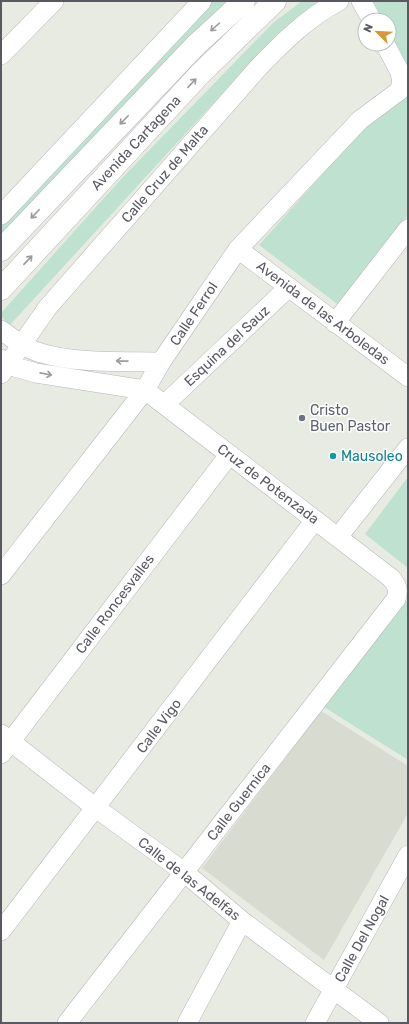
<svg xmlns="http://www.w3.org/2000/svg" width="409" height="1024" viewBox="0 0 409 1024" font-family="Rubik,sans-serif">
  <rect width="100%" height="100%" fill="#e8ebe1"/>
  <path fill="#d8dbcf" d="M 321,711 L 408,766 L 408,813 L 324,960 L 202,868 Z"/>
  <path fill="#bfe1d0" d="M 208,1 L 230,1 L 136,92 L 1,237 L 1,222 Z
    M 302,1 L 320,1 L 310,7 L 276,35 L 9,326 L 1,316 L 1,313 L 122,178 L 273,23 Z
    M 373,1 L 408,1 L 408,76 L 389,35 L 389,20 L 382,20 Z
    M 408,90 L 408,215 L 340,306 L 259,245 L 362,130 Z
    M 408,477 L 408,568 L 365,534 Z
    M 408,599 L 408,760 L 324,707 Z"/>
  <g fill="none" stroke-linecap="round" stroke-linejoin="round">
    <g stroke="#b7b6bd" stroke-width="20">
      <path id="street" d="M 361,1 L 372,20
        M 1,55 L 54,1
        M 1,215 L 202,1
        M 238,249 L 408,377
        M 335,323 L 408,229
        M 1,330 C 13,339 26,349 41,353 C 78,364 123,361 161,362
        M 1,359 L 8,365 L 36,373 L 145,390 L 391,578 C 397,585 399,590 396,599 L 67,1023
        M 1,374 L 48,307 L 258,68 C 283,42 307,18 339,1
        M 165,404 L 289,287
        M 338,537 L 408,448
        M 1,575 L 145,390 L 161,362 L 238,249 L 360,120 L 399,91 L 402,83 L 400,72 L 385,44
        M 1,734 L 96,808 L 184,872 L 242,921 L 379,1023
        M 1,754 L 229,455
        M 1,931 L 315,520
        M 187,1023 L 242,921
        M 315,1023 L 408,855"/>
    </g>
    <g stroke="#b8b7be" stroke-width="23">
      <path id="secondary" d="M 1,250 L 195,46 L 244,1
        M 1,289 L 200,74 L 275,1"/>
    </g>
    <use href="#street" stroke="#fff" stroke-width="19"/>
    <use href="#secondary" stroke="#fff" stroke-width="22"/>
  </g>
  <defs><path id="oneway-shaft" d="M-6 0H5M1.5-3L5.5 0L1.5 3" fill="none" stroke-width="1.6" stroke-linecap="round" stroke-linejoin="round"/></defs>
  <g stroke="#9c9ba0">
    <use href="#oneway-shaft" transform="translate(215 27) rotate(138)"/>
    <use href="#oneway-shaft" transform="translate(192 83) rotate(-47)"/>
    <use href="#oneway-shaft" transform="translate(124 120) rotate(134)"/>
    <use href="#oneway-shaft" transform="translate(35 214) rotate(134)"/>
    <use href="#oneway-shaft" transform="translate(28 260) rotate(-47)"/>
    <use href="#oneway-shaft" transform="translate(122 361) rotate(-179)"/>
    <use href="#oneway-shaft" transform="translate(46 374) rotate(11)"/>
  </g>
  <circle fill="#6b7280" stroke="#fff" stroke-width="1.5" cx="302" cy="418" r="4"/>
  <circle fill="#0f9aa8" stroke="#fff" stroke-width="1.5" cx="333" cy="456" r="4"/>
  <g text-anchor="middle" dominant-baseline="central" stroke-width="3" stroke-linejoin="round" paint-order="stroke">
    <g font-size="14" fill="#5a5961" stroke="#fff">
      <text transform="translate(136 143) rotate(-47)">Avenida Cartagena</text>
      <text transform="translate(165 174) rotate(-49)">Calle Cruz de Malta</text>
      <text transform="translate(323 313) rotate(37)">Avenida de las Arboledas</text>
      <text transform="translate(194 314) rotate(-56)">Calle Ferrol</text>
      <text transform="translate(227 346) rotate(-43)">Esquina del Sauz</text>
      <text transform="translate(268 484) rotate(37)">Cruz de Potenzada</text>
      <text transform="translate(115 604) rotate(-53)">Calle Roncesvalles</text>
      <text transform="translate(159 726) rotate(-53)">Calle Vigo</text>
      <text transform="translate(239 802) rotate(-52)">Calle Guernica</text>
      <text transform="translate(189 879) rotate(38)">Calle de las Adelfas</text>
      <text transform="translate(362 939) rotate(-61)">Calle Del Nogal</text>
    </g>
    <g font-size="14" fill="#5b616d" stroke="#fff" text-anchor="start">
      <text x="310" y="410">Cristo<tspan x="310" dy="16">Buen Pastor</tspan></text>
    </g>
    <g font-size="14" fill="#0d838f" stroke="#fff" text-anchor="start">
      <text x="341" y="456">Mausoleo</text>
    </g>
  </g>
  <rect width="409" height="1024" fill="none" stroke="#5a5961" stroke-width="4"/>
  <g transform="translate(377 32) rotate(294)"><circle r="19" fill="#ffffff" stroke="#bdbdc0"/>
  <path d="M0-3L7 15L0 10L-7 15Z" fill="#da9738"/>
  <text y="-6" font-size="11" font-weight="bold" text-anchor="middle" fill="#5a5961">N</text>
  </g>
</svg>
